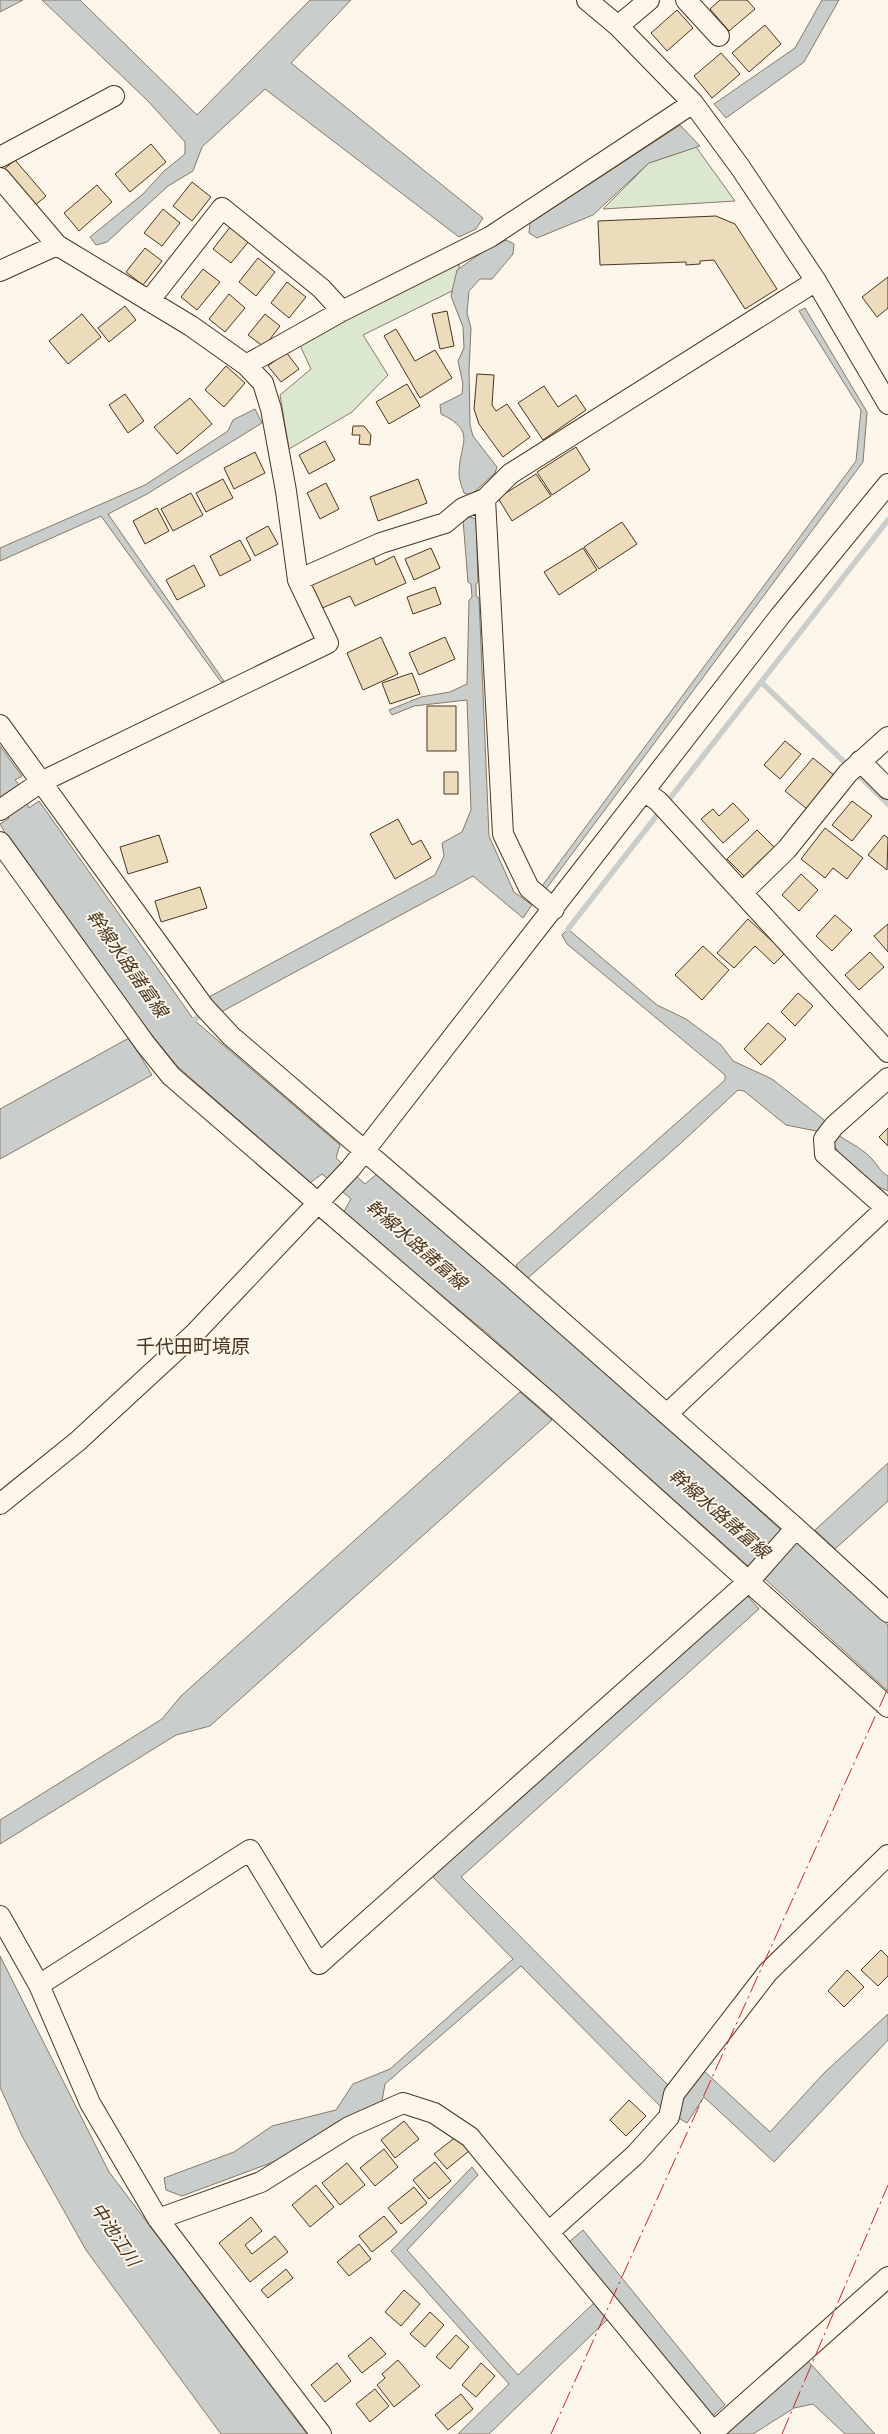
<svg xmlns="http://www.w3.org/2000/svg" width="888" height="2434" viewBox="0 0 888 2434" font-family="'Exo 2','Noto Sans JP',sans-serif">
  <rect width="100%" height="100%" fill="#fbf6e9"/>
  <path fill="#dce7d0" stroke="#887966" d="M 696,147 L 735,201 L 603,209 L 649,163 Z
    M 460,245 L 458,288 L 363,335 L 388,375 L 352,412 L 289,449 L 280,395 L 311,369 L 298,341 Z"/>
  <path fill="#c9cecd" stroke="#887966" d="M 0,0 L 23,0 L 0,12 Z
    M 42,0 L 80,0 L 197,115 L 310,0 L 351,0 L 291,63 L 483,218 L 476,229 L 459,237 L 265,89 L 202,147 L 193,171 L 168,186 L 107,242 L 96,245 L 90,237 L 143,194 L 164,171 L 185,154 L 185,142 L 147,100 Z
    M 822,0 L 839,0 L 804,62 L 726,118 L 714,104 L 795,48 Z
    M 680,125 L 700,146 L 649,163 L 593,215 L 537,238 L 529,233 L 530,223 Z
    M 506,240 L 514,244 L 513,254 L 492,279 L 480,279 L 469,291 L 467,313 L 471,328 L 469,370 L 470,425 L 473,436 L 497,467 L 495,473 L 471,495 L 464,493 C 462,487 459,480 459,474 C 459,443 478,432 441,414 L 440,405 L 462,394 L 463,384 L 458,361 L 464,348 L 463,327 L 451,296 L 457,270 L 487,249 Z
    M 805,308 L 867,412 L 863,462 L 546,889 L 542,886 L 856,461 L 861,410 L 799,311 Z
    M 255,409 L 262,423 L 147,494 L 108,514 L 224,681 L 221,682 L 101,516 L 0,561 L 0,548 L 145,485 L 228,431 L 233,420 Z
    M 470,517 L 476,519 L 478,582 L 476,584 L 476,596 L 479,598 L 489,836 L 514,892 L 532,905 L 523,918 L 473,876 L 221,1012 L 209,997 L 435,875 L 444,856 L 442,843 L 462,832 L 471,810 L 467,700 L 414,706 L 392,715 L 389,710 L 421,697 L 450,692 L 467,684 L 469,600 L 472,597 L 471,584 L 468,582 L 463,520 Z
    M 0,746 L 22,776 L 15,780 L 19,785 L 0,798 Z
    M 39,801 L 194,1020 L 340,1145 L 336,1158 L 365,1184 L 378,1173 L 510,1285 L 781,1530 L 772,1541 L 787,1554 L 797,1542 L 888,1625 L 888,1691 L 765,1579 L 774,1569 L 758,1555 L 748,1566 L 488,1334 L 343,1213 L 351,1199 L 322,1174 L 310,1183 L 177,1066 L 139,1019 L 10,842 L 0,824 L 9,818 L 6,815 L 26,802 L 29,808 Z
    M 568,929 L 657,1005 L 686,1019 L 721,1045 L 733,1061 L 772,1079 L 823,1119 C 833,1138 858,1143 872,1159 C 878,1165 880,1172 888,1176 L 888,1191 L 872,1184 L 838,1153 L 833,1142 L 821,1132 L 786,1125 L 744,1091 L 738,1090 L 681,1143 L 528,1278 L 520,1273 L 516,1265 L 725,1080 L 725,1075 L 567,944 L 562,935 Z
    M 129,1038 L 152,1075 L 0,1159 L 0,1109 Z
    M 520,1392 L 552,1420 L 210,1726 L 176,1735 L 0,1844 L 0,1820 L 162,1719 L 181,1696 Z
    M 888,1463 L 888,1501 L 835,1549 L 815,1530 Z
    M 745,1593 L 759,1609 L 461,1877 L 668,2085 L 703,2070 L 770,2132 L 824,2073 L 888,2014 L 888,2040 L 774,2162 L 704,2097 L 687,2123 L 662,2108 L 521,1966 L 385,2084 L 382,2101 L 335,2123 L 284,2158 L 182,2196 L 166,2190 L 164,2178 L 234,2152 L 272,2126 L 336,2110 L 353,2084 L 390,2069 L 513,1959 L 431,1875 Z
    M 0,1956 L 109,2172 L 307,2434 L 221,2434 L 86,2250 L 22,2136 L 0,2087 Z
    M 472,2167 L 478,2175 L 407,2250 L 518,2375 L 595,2302 L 609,2318 L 489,2434 L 458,2434 L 509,2384 L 391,2251 Z
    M 583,2230 L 725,2405 L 711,2417 L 569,2242 Z
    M 806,2359 L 875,2434 L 845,2434 L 813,2404 L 794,2408 L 753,2434 L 725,2434 Z"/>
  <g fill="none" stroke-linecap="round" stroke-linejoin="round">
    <path stroke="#c9cecd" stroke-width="5.5" d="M 761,682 L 888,804
      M 671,797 L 888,520
      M 568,929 L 658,814
      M 194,1020 L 204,1013"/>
  </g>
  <path fill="#ecdcbc" stroke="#4a3520" d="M 720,0 L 747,0 L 755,9 L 729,31 L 710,9 Z
    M 677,10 L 693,28 L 667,51 L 651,33 Z
    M 765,25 L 781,44 L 749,72 L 732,53 Z
    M 721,53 L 740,74 L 712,98 L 694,76 Z
    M 151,144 L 166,162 L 130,192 L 115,174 Z
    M 15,160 L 46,196 L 33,207 L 3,170 Z
    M 192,182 L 211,197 L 192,221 L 173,206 Z
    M 97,185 L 112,202 L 79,231 L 64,213 Z
    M 163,209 L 180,223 L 162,246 L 144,233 Z
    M 716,216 L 735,224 L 777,289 L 745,309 L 714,260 L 700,261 L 700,264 L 686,265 L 686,262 L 600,265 L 598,221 Z
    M 231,226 L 249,241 L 231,263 L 213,249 Z
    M 145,248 L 162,261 L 143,285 L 126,272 Z
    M 258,258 L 275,272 L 256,296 L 239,282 Z
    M 203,269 L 220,282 L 197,310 L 181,297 Z
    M 888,277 L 888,308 L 877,317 L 862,297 Z
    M 287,282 L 306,297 L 289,318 L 271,303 Z
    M 229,294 L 245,308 L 225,332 L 209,319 Z
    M 125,306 L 136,320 L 109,342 L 98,328 Z
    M 447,311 L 454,346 L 440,349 L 432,314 Z
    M 82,314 L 101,337 L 68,364 L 49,341 Z
    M 265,314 L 280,326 L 264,347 L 248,335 Z
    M 396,329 L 415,361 L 435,350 L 452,378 L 420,398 L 384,336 Z
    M 286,352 L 299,369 L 281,382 L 268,366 Z
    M 226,366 L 245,383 L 224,407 L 205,390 Z
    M 477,374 L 494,375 L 492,405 L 496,411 L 507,404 L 530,437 L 503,457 L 479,424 L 474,409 Z
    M 407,384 L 420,406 L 389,424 L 376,402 Z
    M 544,386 L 558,407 L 576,395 L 586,410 L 543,440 L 518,403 Z
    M 125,394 L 144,421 L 128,433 L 109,405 Z
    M 190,398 L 212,424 L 177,454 L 154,427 Z
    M 353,426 L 364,426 L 371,435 L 370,445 L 359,444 L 360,435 L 352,435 Z
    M 325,441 L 335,460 L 309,474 L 299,455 Z
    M 576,447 L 590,470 L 552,495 L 537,472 Z
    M 255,452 L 265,473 L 234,489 L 224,468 Z
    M 536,474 L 551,496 L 512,521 L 498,498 Z
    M 223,479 L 233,498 L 206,512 L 196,493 Z
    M 418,479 L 427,503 L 378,521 L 370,497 Z
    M 326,483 L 339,509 L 320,519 L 307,493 Z
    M 191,493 L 203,515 L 173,531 L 161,509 Z
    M 157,508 L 169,531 L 145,544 L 133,521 Z
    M 622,522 L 637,544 L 599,569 L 584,547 Z
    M 268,526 L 278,544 L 255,556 L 246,538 Z
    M 240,540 L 251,560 L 220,576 L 210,556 Z
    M 431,548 L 440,568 L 414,580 L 405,559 Z
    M 583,548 L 597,570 L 559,595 L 544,572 Z
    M 394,556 L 406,583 L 355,606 L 350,596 L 320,609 L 310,585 L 373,557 L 376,565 Z
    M 194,565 L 205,586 L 177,600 L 166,580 Z
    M 435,587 L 441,604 L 413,614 L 407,597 Z
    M 381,637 L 398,674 L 363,690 L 347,653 Z
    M 445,637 L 455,659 L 419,675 L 409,653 Z
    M 412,673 L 420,694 L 390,704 L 382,683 Z
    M 427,706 L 456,706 L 456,751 L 427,751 Z
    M 785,741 L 801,754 L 780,779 L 764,765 Z
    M 813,758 L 835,776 L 807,809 L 785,791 Z
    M 444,772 L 458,772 L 458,794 L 444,794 Z
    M 852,801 L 872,816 L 852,841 L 832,825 Z
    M 733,803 L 749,820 L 723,843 L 701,819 L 713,809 L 719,816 Z
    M 398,819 L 412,845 L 421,840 L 431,858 L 395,879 L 370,834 Z
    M 825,828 L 863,858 L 847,879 L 833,868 L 825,878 L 801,859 Z
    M 757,830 L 776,849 L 747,879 L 727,859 Z
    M 159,835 L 168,862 L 128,874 L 120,847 Z
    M 884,835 L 888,838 L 887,870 L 868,855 Z
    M 801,874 L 818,890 L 799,911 L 782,895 Z
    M 200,887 L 207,908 L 161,922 L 155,901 Z
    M 835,915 L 852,930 L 832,951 L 816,936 Z
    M 748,919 L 785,953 L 774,964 L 755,946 L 734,968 L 717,953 Z
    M 888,924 L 888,952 L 874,936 Z
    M 703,946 L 729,970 L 702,1000 L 675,975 Z
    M 870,952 L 884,967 L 859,990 L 845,975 Z
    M 798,993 L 813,1006 L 795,1026 L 781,1012 Z
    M 768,1023 L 786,1039 L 761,1065 L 744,1049 Z
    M 888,1128 L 888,1146 L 879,1137 Z
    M 881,1950 L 888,1957 L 888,1976 L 878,1986 L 861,1970 Z
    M 847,1970 L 864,1987 L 844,2007 L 828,1991 Z
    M 629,2100 L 646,2116 L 626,2136 L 610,2120 Z
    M 404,2121 L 419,2139 L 395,2158 L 381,2140 Z
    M 457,2136 L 469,2151 L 447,2169 L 434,2154 Z
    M 384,2149 L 398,2167 L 375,2186 L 360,2168 Z
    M 435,2162 L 451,2181 L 429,2199 L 413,2180 Z
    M 347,2163 L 365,2185 L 340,2205 L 322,2183 Z
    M 316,2185 L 334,2207 L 310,2227 L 292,2205 Z
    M 414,2187 L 427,2203 L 401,2224 L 388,2208 Z
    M 384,2216 L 397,2232 L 372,2252 L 359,2236 Z
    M 251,2217 L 262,2231 L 245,2245 L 252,2254 L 275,2236 L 288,2252 L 250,2282 L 219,2243 Z
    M 359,2244 L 371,2259 L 349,2276 L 337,2262 Z
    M 286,2269 L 293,2278 L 268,2298 L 261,2290 Z
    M 404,2290 L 420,2304 L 401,2326 L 385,2312 Z
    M 430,2312 L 444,2325 L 425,2347 L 410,2334 Z
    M 456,2335 L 469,2347 L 450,2369 L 436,2357 Z
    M 371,2337 L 386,2354 L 362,2373 L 348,2356 Z
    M 398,2360 L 420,2386 L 394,2407 L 377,2385 L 385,2378 L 382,2374 Z
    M 337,2363 L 351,2381 L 325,2402 L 311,2385 Z
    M 481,2363 L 495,2376 L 476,2397 L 462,2385 Z
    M 375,2389 L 389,2406 L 370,2422 L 356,2404 Z
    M 461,2394 L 473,2409 L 448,2430 L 435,2415 Z"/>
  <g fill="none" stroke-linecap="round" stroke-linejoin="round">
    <g stroke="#4a3520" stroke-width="22">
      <path id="minor" d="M 587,0 L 618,26 L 693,103 L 740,167 L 816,281 L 888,404
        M 686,0 L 719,36
        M 618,26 L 649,0
        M 0,157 L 114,96
        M 0,178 L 57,245 L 191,326 L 246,365 L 263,383 L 271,409 L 286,491 L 298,580 L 328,643 L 41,782 L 0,810
        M 0,271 L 57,245
        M 149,301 L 222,208 L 321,288 L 342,311
        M 246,365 L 342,311 L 490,237 L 693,103
        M 485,499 L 503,834 L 529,888 L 554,909
        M 298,580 L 381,543 L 445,523 L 463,508 L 485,499 L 510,474 L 816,281
        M 0,725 L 204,1007 L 231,1036 L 509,1275 L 796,1528 L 888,1612
        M 860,761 L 888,789
        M 645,792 L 658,801 L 888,1052
        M 0,842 L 146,1045 L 171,1076 L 550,1403 L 888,1707
        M 743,892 L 787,849 L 848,773 L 888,737
        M 667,1414 L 886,1208 L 825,1154 L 824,1139 L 834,1126 L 888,1078
        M 0,1504 L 78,1441 L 195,1333 L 351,1168 L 780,616 L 888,484
        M 0,1916 L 39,1985 L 90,2103 L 158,2219 L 321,2434
        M 39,1985 L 250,1850 L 319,1964 L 749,1581 L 796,1528
        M 158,2219 L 261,2182 L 349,2127 L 403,2103 L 434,2113 L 470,2137 L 715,2434
        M 550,2231 L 635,2155 L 669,2117 L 674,2094 L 768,1972 L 888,1855
        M 711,2434 L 888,2277"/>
    </g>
    <use href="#minor" stroke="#fbf6e9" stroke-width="20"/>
    <path stroke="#c62828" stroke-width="1" stroke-dasharray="18 4 2.5 4" stroke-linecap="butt" d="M 551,2434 L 888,1688
      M 782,2434 L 888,2185"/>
  </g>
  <g text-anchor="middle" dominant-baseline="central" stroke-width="4" stroke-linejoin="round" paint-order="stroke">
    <g font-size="18" font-style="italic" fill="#4a3520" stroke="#fbf6e9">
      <text transform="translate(128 963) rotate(55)">幹線水路諸富線</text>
      <text transform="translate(417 1244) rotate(41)">幹線水路諸富線</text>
      <text transform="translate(720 1513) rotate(41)">幹線水路諸富線</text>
      <text transform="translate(116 2234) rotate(56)">中池江川</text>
    </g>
    <g font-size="19" fill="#4a3520" stroke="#fbf6e9">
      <text x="193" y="1345">千代田町境原</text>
    </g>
  </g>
</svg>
